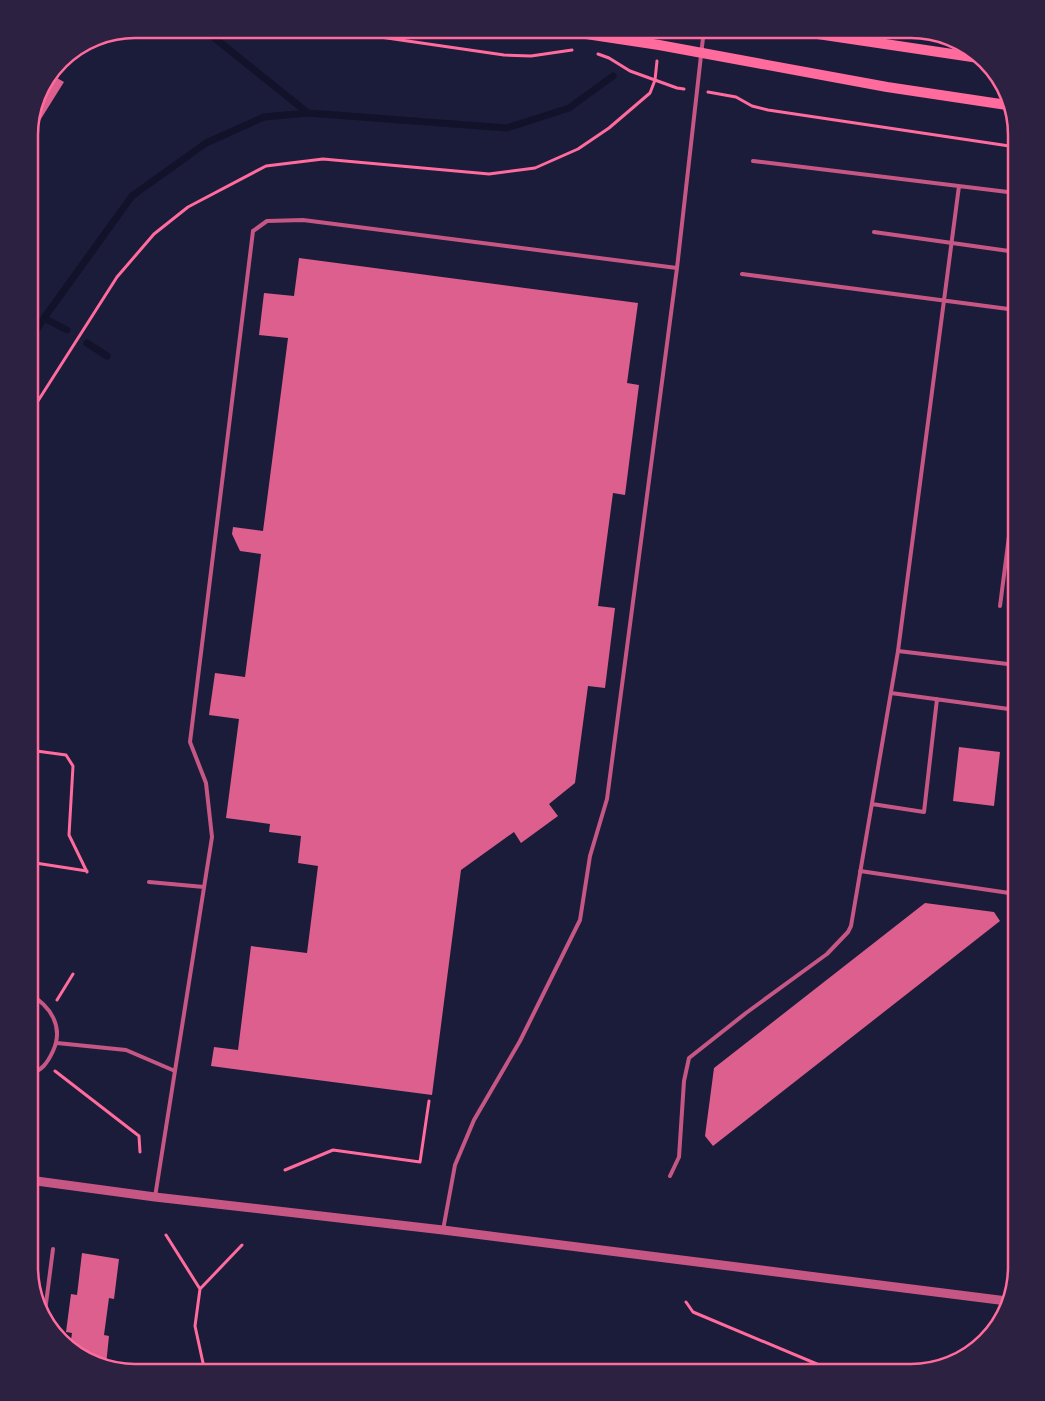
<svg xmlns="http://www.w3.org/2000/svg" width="1045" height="1401" viewBox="0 0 1045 1401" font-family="Arial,sans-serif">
  <rect width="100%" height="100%" fill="#1b1b3a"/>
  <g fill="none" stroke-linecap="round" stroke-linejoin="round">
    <path stroke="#12122b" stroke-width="7" d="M 212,36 L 308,113
      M 44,318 L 67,330
      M 29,342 L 44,318 L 132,196 L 206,143 L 264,117 L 308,113 L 507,128 L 569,108 L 613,76
      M 87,343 L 107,356"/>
  </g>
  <path fill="#dd5f8e" d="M 50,74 L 64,82 L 29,138 L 29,127 L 40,87 Z
    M 299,258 L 638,303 L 627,383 L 639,385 L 625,495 L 613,493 L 598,606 L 615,608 L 605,688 L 588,686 L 575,783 L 549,804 L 558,816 L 521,843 L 514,832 L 461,870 L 432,1095 L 211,1066 L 214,1047 L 238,1050 L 251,946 L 307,953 L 318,866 L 298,863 L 301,836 L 269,832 L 270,824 L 226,818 L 239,719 L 209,715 L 215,673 L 245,677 L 261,554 L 240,551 L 232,534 L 233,527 L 263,531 L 288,338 L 259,335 L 264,293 L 294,296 Z
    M 959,747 L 1000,752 L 994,806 L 953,801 Z
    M 925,903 L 994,912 L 1000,921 L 713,1146 L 705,1136 L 714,1068 Z
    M 82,1253 L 119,1259 L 114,1299 L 109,1298 L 104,1335 L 109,1336 L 106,1365 L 82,1358 L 70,1347 L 72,1333 L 66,1332 L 71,1294 L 77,1295 Z"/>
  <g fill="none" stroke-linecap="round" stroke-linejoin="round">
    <path stroke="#ff6b9d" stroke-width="3" d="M 325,29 L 504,55 L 531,56 L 572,50
      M 598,54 L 609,58 L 630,71 L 677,88 L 684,89
      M 708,92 L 736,97 L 752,106 L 768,110 L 1016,147
      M 29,415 L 117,277 L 154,234 L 188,207 L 266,166 L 323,159 L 489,174 L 535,168 L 578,149 L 609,128 L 650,93 L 655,80 L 657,61
      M 29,750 L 66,755 L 73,766 L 69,835 L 87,872
      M 29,862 L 87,871
      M 57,1000 L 73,974
      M 29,1051 L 36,1056
      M 55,1071 L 139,1136 L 140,1152
      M 285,1170 L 333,1150 L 420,1162 L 429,1101
      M 166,1235 L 200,1289
      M 686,1302 L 693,1312 L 836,1372
      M 205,1372 L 195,1326 L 200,1289 L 242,1245"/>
    <path stroke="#c65784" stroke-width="4" d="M 753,161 L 1016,193
      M 874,232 L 1016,252
      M 742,274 L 1016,310
      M 1010,309 L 1016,263
      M 1000,606 L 1016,482
      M 898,651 L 1016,665
      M 891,693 L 1016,710
      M 872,804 L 924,812 L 937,699
      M 860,871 L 1016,894
      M 149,882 L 204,887
      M 57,1043 L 126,1050 L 175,1071
      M 29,1075 C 42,1070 47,1064 53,1051 C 64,1027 51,1006 29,994
      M 670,1176 L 679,1157 L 684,1081 L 689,1058 L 746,1013 L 827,954 L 848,932 L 851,926 L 898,651 L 959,186
      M 155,1197 L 212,837 L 206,783 L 190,742 L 253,231 L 267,221 L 303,220 L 677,268
      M 443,1230 L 455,1165 L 474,1120 L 520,1041 L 580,920 L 590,856 L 607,799 L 677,268 L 704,29
      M 44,1319 L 53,1249"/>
    <path stroke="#c65784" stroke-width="9" d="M 29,1180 L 155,1197 L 443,1230 L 1007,1301"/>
    <path stroke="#ff6b9d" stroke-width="10" d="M 553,29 L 659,45 L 887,87 L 1007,105
      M 784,29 L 979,58"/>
  </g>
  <path d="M0 0H1045V1401H0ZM135 38H911A97 97 0 0 1 1008 135V1267A97 97 0 0 1 911 1364H135A97 97 0 0 1 38 1267V135A97 97 0 0 1 135 38Z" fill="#2d2142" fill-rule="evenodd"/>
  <path fill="none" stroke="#ff6b9d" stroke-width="2.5" d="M135 38H911A97 97 0 0 1 1008 135V1267A97 97 0 0 1 911 1364H135A97 97 0 0 1 38 1267V135A97 97 0 0 1 135 38Z"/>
</svg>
